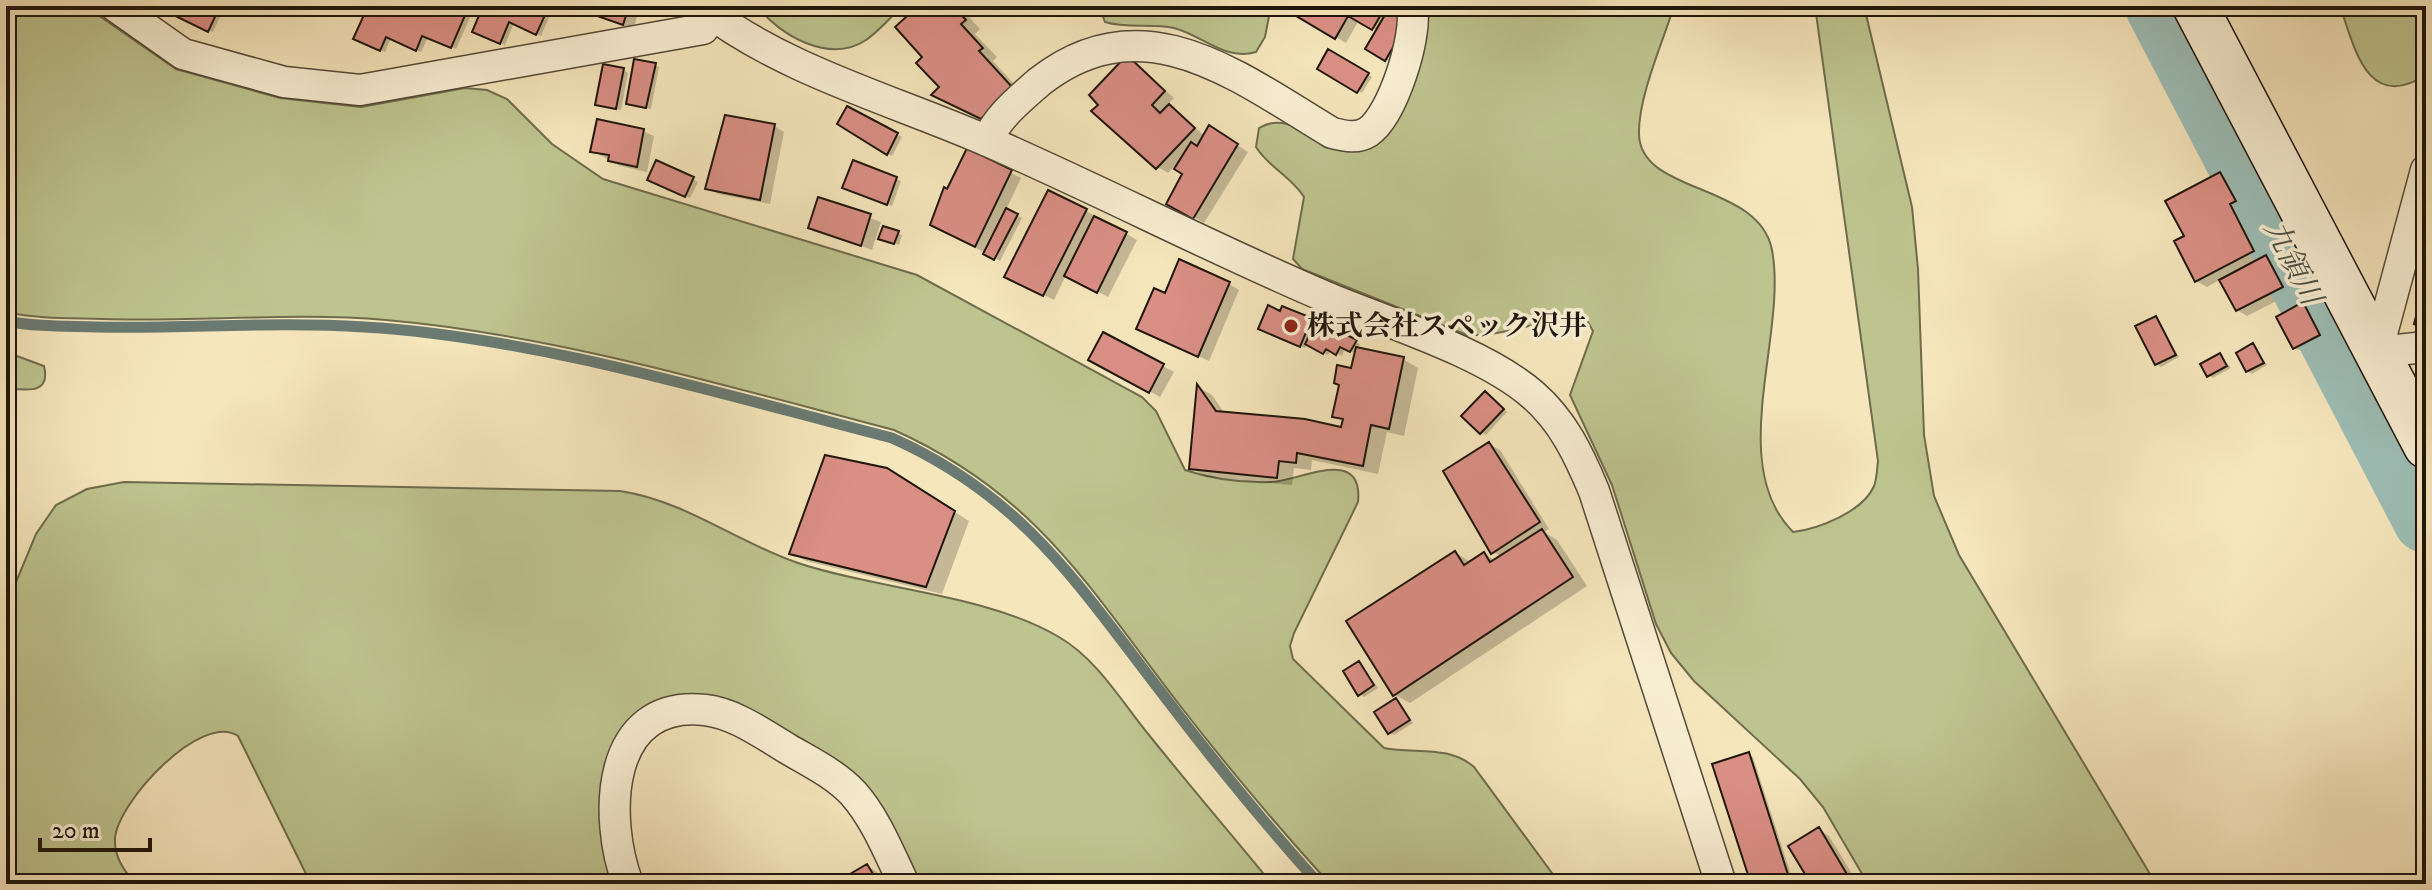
<svg xmlns="http://www.w3.org/2000/svg" width="2432" height="890" viewBox="0 0 2432 890" font-family="'IM FELL DW Pica','Noto Serif JP',serif">
  <rect width="100%" height="100%" fill="#f6e6bc"/>
  <filter id="stains"><feTurbulence type="fractalNoise" baseFrequency=".0025" numOctaves="4"/><feColorMatrix values="0 0 0 0 .2 0 0 0 0 .09 0 0 0 0 .02 0 0 0 .5 -.17"/></filter>
  <radialGradient id="worn" r=".72"><stop offset=".6" stop-color="#630" stop-opacity="0"/><stop offset="1" stop-color="#630" stop-opacity=".3"/></radialGradient>
  <path fill="#bec48f" stroke="#6e6c4d" stroke-width="2" d="M 6,6 L 85,6 L 176,69 L 280,98 L 361,107 L 465,88 L 487,90 L 507,99 L 552,144 L 603,179 L 917,275 L 1142,397 L 1156,411 L 1185,470 C 1212,479 1242,483 1271,482 C 1297,482 1364,444 1358,502 L 1294,633 L 1290,646 L 1293,659 L 1384,748 C 1416,754 1449,745 1474,767 L 1560,884 L 1330,884 C 1277,826 1226,765 1178,703 C 1087,585 1036,494 894,430 C 729,387 557,335 386,320 C 292,312 197,322 102,319 C 70,318 38,319 6,312 Z
    M 757,6 L 902,6 C 891,17 879,31 866,40 C 830,64 780,36 757,6 Z
    M 1099,6 L 1271,6 L 1265,37 L 1256,52 C 1224,61 1204,36 1174,28 C 1151,23 1127,29 1105,22 Z
    M 1425,6 L 1674,6 C 1663,42 1638,97 1639,134 C 1640,195 1759,182 1772,250 C 1788,334 1725,464 1793,532 C 1818,529 1863,512 1874,486 C 1877,479 1877,468 1878,461 L 1815,6 L 1864,6 L 1912,207 L 1918,269 L 1924,435 L 1934,496 L 1959,555 L 2156,884 L 1868,884 L 1823,807 L 1800,779 L 1694,681 L 1671,653 L 1656,624 L 1612,485 L 1570,395 L 1593,331 L 1586,319 C 1546,316 1508,337 1467,335 L 1302,269 L 1293,259 L 1304,197 C 1291,176 1269,168 1256,147 L 1259,128 C 1293,108 1314,150 1349,151 C 1357,152 1366,147 1374,145 Z
    M 2340,6 L 2426,6 L 2426,75 C 2368,112 2355,50 2340,6 Z
    M 6,352 L 44,366 C 51,395 26,390 6,388 Z
    M 124,482 L 620,491 C 686,501 736,542 798,563 C 879,590 986,594 1059,637 C 1097,659 1122,702 1149,735 C 1189,785 1231,834 1272,884 L 918,884 L 891,828 L 710,696 C 600,694 583,797 613,884 L 311,884 L 238,736 C 202,711 117,802 115,839 C 114,857 124,870 135,884 L 6,884 L 6,606 L 36,534 L 56,505 L 87,489 Z"/>
  <path fill="#0003" d="M 158,6 L 225,6 L 213,32 Z
    M 370,6 L 475,6 L 456,49 L 428,37 L 421,52 L 391,38 L 385,52 L 360,41 Z
    M 486,6 L 554,6 L 541,36 L 514,23 L 505,45 L 479,33 Z
    M 584,6 L 641,6 L 633,29 L 593,15 L 583,9 Z
    M 921,6 L 959,6 L 980,29 L 975,34 L 997,57 L 993,61 L 1027,98 L 997,126 L 948,103 L 925,57 Z
    M 1299,6 L 1400,6 L 1395,14 L 1413,24 L 1390,62 L 1368,49 L 1378,31 L 1359,20 L 1346,43 L 1296,13 Z
    M 1329,52 L 1372,77 L 1362,93 L 1319,68 Z
    M 1127,58 L 1174,98 L 1167,105 L 1205,136 L 1220,134 L 1248,152 L 1204,223 L 1169,203 L 1185,173 L 1174,167 L 1168,173 L 1158,167 Z
    M 655,65 L 659,67 L 651,109 L 628,103 Z
    M 623,70 L 628,73 L 621,110 L 597,104 Z
    M 847,109 L 902,137 L 892,156 L 864,142 L 867,137 Z
    M 774,126 L 784,132 L 770,204 L 718,194 L 708,188 Z
    M 643,131 L 654,136 L 647,172 L 620,166 L 593,151 Z
    M 968,151 L 1021,178 L 1006,210 L 1022,218 L 1000,261 L 943,230 L 938,206 Z
    M 657,162 L 698,182 L 690,198 L 654,181 Z
    M 854,162 L 901,181 L 892,206 L 849,190 Z
    M 2220,174 L 2231,180 L 2245,207 L 2239,210 L 2264,259 L 2276,264 L 2292,293 L 2247,316 L 2237,310 L 2221,279 L 2207,287 L 2196,281 L 2186,237 Z
    M 819,199 L 881,222 L 872,250 L 810,227 Z
    M 1086,211 L 1137,240 L 1108,297 L 1066,275 L 1054,300 L 1017,282 Z
    M 898,233 L 902,235 L 899,245 L 885,240 Z
    M 1229,284 L 1239,290 L 1209,361 L 1149,334 L 1166,295 Z
    M 2303,304 L 2324,337 L 2299,350 L 2294,348 Z
    M 2156,318 L 2179,357 L 2161,367 L 2156,364 Z
    M 1311,320 L 1360,344 L 1357,350 L 1403,359 L 1418,368 L 1404,436 L 1387,432 L 1378,474 L 1312,460 L 1311,470 L 1294,468 L 1292,485 L 1206,477 L 1191,468 L 1198,387 L 1212,395 L 1225,414 L 1343,429 L 1344,421 L 1335,416 L 1341,385 L 1353,371 L 1357,354 L 1345,348 L 1342,356 L 1331,350 L 1328,355 L 1307,343 L 1305,348 L 1265,331 Z
    M 1104,335 L 1174,372 L 1160,397 L 1091,359 Z
    M 2253,345 L 2267,365 L 2252,374 L 2247,371 Z
    M 2220,355 L 2231,368 L 2213,378 L 2209,375 Z
    M 1490,396 L 1507,412 L 1486,435 L 1481,432 Z
    M 1489,444 L 1500,450 L 1549,529 L 1544,532 L 1557,540 L 1587,586 L 1410,703 L 1395,695 L 1455,553 L 1471,562 L 1484,554 L 1496,561 L 1502,557 L 1493,552 Z
    M 903,479 L 969,521 L 942,594 L 806,561 L 791,553 Z
    M 1359,663 L 1378,688 L 1364,697 L 1360,694 Z
    M 1396,701 L 1413,723 L 1394,735 L 1389,733 Z
    M 1748,754 L 1753,757 L 1794,884 L 1753,884 Z
    M 1819,830 L 1829,836 L 1857,882 L 1814,884 Z
    M 867,866 L 877,872 L 884,884 L 837,884 Z"/>
  <g fill="none" stroke-linecap="round" stroke-linejoin="round">
    <path stroke="#6a7a72" stroke-width="11" d="M 6,321 C 36,327 66,326 97,327 C 185,329 275,321 364,327 C 536,337 724,395 892,438 C 1022,496 1077,583 1161,692 C 1211,758 1264,823 1319,884"/>
    <path stroke="#9dbeb6" stroke-width="66" d="M 2158,6 L 2426,520"/>
  </g>
  <path fill="#da8f85" stroke="#1e150b" stroke-width="2" d="M 155,6 L 220,6 L 208,32 Z
    M 368,6 L 469,6 L 451,48 L 422,36 L 416,51 L 386,37 L 380,51 L 353,39 Z
    M 483,6 L 549,6 L 536,35 L 509,22 L 500,44 L 472,32 Z
    M 582,6 L 629,6 L 623,25 L 580,10 Z
    M 918,6 L 953,6 L 966,20 L 961,24 L 983,48 L 979,51 L 1013,88 L 981,119 L 931,95 L 939,87 L 916,63 L 922,57 L 895,27 Z
    M 1297,6 L 1386,6 L 1372,30 L 1348,16 L 1335,39 L 1293,14 Z
    M 1389,8 L 1409,20 L 1385,61 L 1365,49 Z
    M 1328,49 L 1369,73 L 1357,93 L 1317,69 Z
    M 1127,55 L 1165,91 L 1152,105 L 1160,113 L 1169,104 L 1195,128 L 1156,169 L 1091,111 L 1098,105 L 1089,95 Z
    M 634,59 L 656,63 L 646,108 L 626,104 Z
    M 603,64 L 624,68 L 616,109 L 595,105 Z
    M 847,106 L 898,133 L 887,155 L 837,124 Z
    M 725,115 L 775,124 L 760,200 L 705,189 Z
    M 597,119 L 644,129 L 637,167 L 608,161 L 609,155 L 590,152 Z
    M 1209,125 L 1238,144 L 1193,219 L 1166,204 L 1182,174 L 1174,169 L 1191,142 L 1197,146 Z
    M 967,148 L 1012,170 L 975,247 L 930,225 L 944,187 L 947,189 Z
    M 656,160 L 694,177 L 685,197 L 647,180 Z
    M 853,160 L 897,177 L 887,205 L 842,188 Z
    M 2220,172 L 2236,201 L 2230,204 L 2254,251 L 2195,282 L 2174,241 L 2184,236 L 2165,201 Z
    M 1048,190 L 1087,209 L 1043,296 L 1004,277 Z
    M 818,197 L 871,214 L 861,246 L 808,228 Z
    M 1006,208 L 1018,214 L 994,260 L 983,254 Z
    M 1094,216 L 1127,232 L 1097,293 L 1064,276 Z
    M 883,226 L 899,231 L 894,244 L 878,239 Z
    M 2266,255 L 2283,287 L 2236,311 L 2219,280 Z
    M 1179,259 L 1230,282 L 1198,357 L 1136,329 L 1154,288 L 1165,293 Z
    M 2421,297 L 2426,298 L 2426,328 L 2414,324 Z
    M 2303,302 L 2320,335 L 2293,349 L 2276,317 Z
    M 1268,305 L 1280,311 L 1282,306 L 1312,318 L 1300,347 L 1258,329 Z
    M 2156,316 L 2176,355 L 2155,365 L 2135,326 Z
    M 1317,320 L 1357,340 L 1350,352 L 1340,347 L 1336,355 L 1326,349 L 1323,354 L 1305,344 Z
    M 1103,332 L 1164,364 L 1149,393 L 1088,360 Z
    M 2253,343 L 2264,363 L 2246,372 L 2236,353 Z
    M 1356,347 L 1404,357 L 1389,429 L 1371,425 L 1363,466 L 1297,453 L 1296,463 L 1279,461 L 1277,478 L 1189,469 L 1197,384 L 1216,411 L 1305,419 L 1341,427 L 1343,419 L 1332,417 L 1339,385 L 1334,383 L 1337,365 L 1351,368 Z
    M 2220,353 L 2227,366 L 2207,377 L 2200,364 Z
    M 1485,391 L 1504,409 L 1480,434 L 1461,416 Z
    M 1489,442 L 1540,522 L 1491,554 L 1443,471 Z
    M 825,455 L 887,468 L 955,511 L 926,587 L 789,554 Z
    M 1542,529 L 1573,577 L 1393,696 L 1346,621 L 1455,551 L 1464,565 L 1484,552 L 1490,562 Z
    M 1359,661 L 1374,685 L 1358,696 L 1343,671 Z
    M 1396,698 L 1410,720 L 1388,734 L 1374,712 Z
    M 1749,752 L 1791,884 L 1751,884 L 1712,764 Z
    M 1819,827 L 1848,876 L 1835,884 L 1811,884 L 1788,846 Z
    M 867,864 L 879,884 L 833,884 Z"/>
  <g fill="none" stroke-linecap="round" stroke-linejoin="round">
    <g stroke="#544937" stroke-width="33">
      <path id="street" d="M 115,6 L 183,54 L 284,82 L 360,90 L 703,29 L 720,6
        M 701,6 C 780,69 893,100 985,140 C 1100,190 1211,248 1326,297 C 1388,323 1484,352 1533,395 C 1563,421 1579,455 1594,491 L 1721,884
        M 987,141 C 998,116 1019,100 1039,82 C 1143,0 1237,76 1332,133 C 1345,136 1357,139 1368,132 C 1393,115 1418,35 1412,6
        M 2426,170 L 2377,352 L 2426,347
        M 628,884 C 603,818 605,699 705,710 C 734,713 763,734 788,749 C 810,762 835,774 853,793 C 876,819 889,853 904,884"/>
    </g>
    <g stroke="#1e150b" stroke-width="47">
      <path id="secondary" d="M 2195,6 L 2426,446"/>
    </g>
    <use href="#street" stroke="#f9efd3" stroke-width="30"/>
    <use href="#secondary" stroke="#f9efd3" stroke-width="44"/>
  </g>
  <circle fill="#8f2418" stroke="#f9efd3" stroke-width="3" cx="1291" cy="326" r="8"/>
  <g text-anchor="middle" dominant-baseline="central" stroke-width="7" stroke-linejoin="round" paint-order="stroke">
    <g font-size="28" font-weight="bold" fill="#1e150b" stroke="#f9efd3" text-anchor="start">
      <text x="1307" y="326">株式会社スペック沢井</text>
    </g>
    <g font-size="30" font-style="italic" fill="#4a5047" stroke="#f9efd3">
      <text transform="translate(2292 263) rotate(63)">九領川</text>
    </g>
  </g>
  <rect width="2432" height="890" fill="none" stroke="#f6e6bc" stroke-width="32"/>
  <rect x="8" y="8" width="2416" height="874" fill="none" stroke="#1e150b" stroke-width="4"/>
  <rect x="16" y="16" width="2400" height="858" fill="none" stroke="#1e150b" stroke-width="2"/>
  <path d="M40 838v12h110v-12" fill="none" stroke="#1e150b" stroke-width="4"/>
  <text x="52" y="838" font-size="24" fill="#1e150b" stroke="#f9efd3" stroke-width="6" paint-order="stroke">20 m</text>
  <rect width="100%" height="100%" filter="url(#stains)"/>
  <rect width="100%" height="100%" fill="url(#worn)"/>
</svg>
